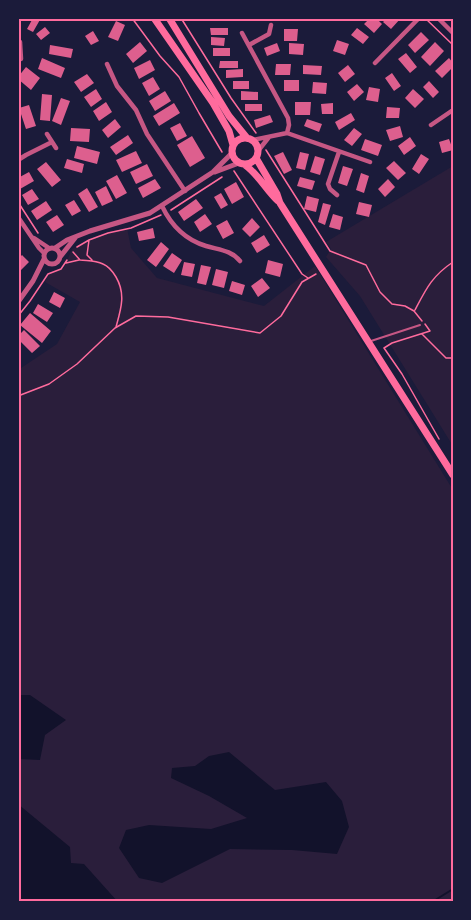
<svg xmlns="http://www.w3.org/2000/svg" width="471" height="920" viewBox="0 0 471 920" font-family="'Titillium Web',sans-serif">
  <rect width="100%" height="100%" fill="#1b1b3a"/>
  <path fill="#2a1e3b" d="M 453,166 L 453,446 L 360,296 L 326,257 L 331,249 L 326,242 Z
    M 127,228 L 131,248 L 157,278 L 264,306 L 315,266 L 453,490 L 453,902 L 18,902 L 18,370 L 57,344 L 80,302 L 45,282 C 49,272 54,271 64,268 L 72,249 L 107,232 Z"/>
  <path fill="#12122b" d="M 18,695 L 30,695 L 66,720 L 45,735 L 40,760 L 18,759 Z
    M 229,752 L 275,790 L 326,782 L 342,801 L 349,827 L 337,854 L 292,850 L 230,849 L 162,883 L 139,878 L 119,848 L 126,830 L 149,825 L 211,829 L 247,818 L 209,796 L 171,778 L 172,768 L 195,766 L 209,756 Z
    M 18,804 L 70,847 L 71,863 L 84,864 L 118,902 L 18,902 Z"/>
  <g fill="none" stroke-linecap="round" stroke-linejoin="round">
    <path stroke="#12122b" stroke-width="2" d="M 432,902 L 453,889"/>
  </g>
  <path fill="#dd5f8e" d="M 33,18 L 41,18 L 33,32 L 27,29 Z
    M 370,18 L 376,18 L 382,24 L 374,33 L 364,24 Z
    M 387,18 L 401,18 L 391,29 L 383,22 Z
    M 116,21 L 125,25 L 118,41 L 108,37 Z
    M 45,27 L 50,33 L 41,40 L 36,34 Z
    M 210,28 L 228,28 L 228,35 L 211,35 Z
    M 357,28 L 369,37 L 363,44 L 351,35 Z
    M 284,29 L 298,29 L 297,41 L 284,41 Z
    M 93,31 L 99,41 L 91,45 L 85,36 Z
    M 421,32 L 429,40 L 415,53 L 408,45 Z
    M 211,37 L 225,38 L 224,46 L 211,45 Z
    M 337,40 L 349,44 L 345,55 L 333,51 Z
    M 140,42 L 147,51 L 133,63 L 126,54 Z
    M 435,42 L 444,51 L 430,66 L 421,57 Z
    M 277,43 L 280,51 L 267,56 L 264,48 Z
    M 289,43 L 304,44 L 303,55 L 289,54 Z
    M 50,45 L 73,49 L 71,58 L 49,54 Z
    M 213,48 L 230,48 L 230,56 L 213,56 Z
    M 406,53 L 417,67 L 410,73 L 398,59 Z
    M 42,58 L 65,68 L 61,78 L 38,69 Z
    M 449,58 L 453,63 L 453,67 L 442,78 L 435,71 Z
    M 150,60 L 155,70 L 139,79 L 134,68 Z
    M 220,61 L 238,61 L 238,68 L 219,68 Z
    M 276,64 L 291,64 L 290,75 L 275,75 Z
    M 303,65 L 322,66 L 321,75 L 303,74 Z
    M 348,65 L 355,74 L 345,82 L 338,73 Z
    M 26,67 L 40,78 L 31,90 L 18,79 L 18,77 Z
    M 243,69 L 243,77 L 226,78 L 226,70 Z
    M 392,73 L 401,86 L 394,91 L 385,78 Z
    M 87,74 L 94,83 L 81,92 L 74,82 Z
    M 153,77 L 160,89 L 149,96 L 142,83 Z
    M 284,80 L 299,80 L 299,91 L 284,91 Z
    M 233,81 L 249,81 L 249,89 L 233,89 Z
    M 429,81 L 439,92 L 433,98 L 423,87 Z
    M 313,82 L 327,83 L 326,94 L 312,93 Z
    M 357,84 L 364,92 L 354,101 L 347,92 Z
    M 369,87 L 380,89 L 378,102 L 366,100 Z
    M 96,89 L 102,99 L 91,107 L 84,97 Z
    M 413,89 L 424,99 L 415,108 L 405,98 Z
    M 165,91 L 171,101 L 155,111 L 149,101 Z
    M 241,91 L 258,92 L 258,100 L 241,100 Z
    M 42,94 L 52,95 L 50,121 L 40,120 Z
    M 61,98 L 70,101 L 61,125 L 52,121 Z
    M 106,102 L 112,112 L 99,121 L 93,111 Z
    M 295,102 L 311,102 L 310,115 L 295,115 Z
    M 174,103 L 180,113 L 159,126 L 153,116 Z
    M 333,103 L 333,114 L 322,114 L 321,104 Z
    M 245,104 L 262,104 L 262,111 L 245,111 Z
    M 29,105 L 36,126 L 26,129 L 19,108 Z
    M 387,107 L 400,108 L 399,118 L 386,118 Z
    M 351,113 L 355,120 L 339,130 L 335,122 Z
    M 270,115 L 273,122 L 256,128 L 254,120 Z
    M 115,119 L 121,127 L 108,138 L 102,130 Z
    M 307,119 L 322,124 L 319,132 L 304,126 Z
    M 180,123 L 187,136 L 177,141 L 170,128 Z
    M 400,126 L 403,137 L 390,141 L 386,130 Z
    M 71,128 L 90,129 L 89,142 L 70,141 Z
    M 354,128 L 362,134 L 352,146 L 344,140 Z
    M 128,135 L 133,143 L 116,155 L 110,147 Z
    M 192,136 L 205,158 L 190,167 L 177,145 Z
    M 410,137 L 416,146 L 404,155 L 398,146 Z
    M 365,139 L 382,145 L 378,156 L 361,150 Z
    M 449,139 L 453,150 L 442,153 L 439,142 Z
    M 77,146 L 100,152 L 97,164 L 74,158 Z
    M 136,151 L 142,163 L 122,172 L 116,160 Z
    M 283,152 L 292,170 L 284,174 L 274,156 Z
    M 300,152 L 309,154 L 305,170 L 296,168 Z
    M 421,154 L 429,159 L 419,174 L 412,169 Z
    M 315,156 L 325,159 L 320,175 L 310,172 Z
    M 67,159 L 84,164 L 82,173 L 64,168 Z
    M 394,161 L 406,173 L 398,180 L 386,168 Z
    M 46,162 L 61,180 L 52,187 L 37,169 Z
    M 147,164 L 153,176 L 136,184 L 130,172 Z
    M 343,166 L 353,169 L 347,186 L 338,183 Z
    M 29,172 L 34,181 L 20,189 L 18,186 L 18,178 Z
    M 361,173 L 369,176 L 364,193 L 356,190 Z
    M 117,175 L 127,193 L 116,199 L 106,181 Z
    M 300,177 L 315,181 L 312,190 L 297,186 Z
    M 155,179 L 161,188 L 143,198 L 138,188 Z
    M 388,179 L 395,187 L 385,197 L 378,189 Z
    M 236,182 L 244,197 L 232,204 L 224,189 Z
    M 106,186 L 113,201 L 102,206 L 95,192 Z
    M 87,188 L 98,207 L 89,212 L 78,194 Z
    M 32,189 L 39,199 L 28,205 L 22,195 Z
    M 221,193 L 228,205 L 221,209 L 214,197 Z
    M 307,196 L 319,199 L 316,212 L 304,209 Z
    M 196,199 L 203,208 L 184,221 L 178,212 Z
    M 74,200 L 81,211 L 72,216 L 65,205 Z
    M 46,201 L 52,210 L 37,220 L 31,211 Z
    M 359,202 L 372,205 L 369,217 L 356,214 Z
    M 323,203 L 331,205 L 325,225 L 318,222 Z
    M 205,214 L 212,224 L 200,232 L 194,222 Z
    M 333,214 L 343,217 L 340,230 L 329,227 Z
    M 57,215 L 64,225 L 53,232 L 46,222 Z
    M 252,218 L 260,227 L 250,237 L 242,229 Z
    M 227,220 L 234,233 L 223,239 L 216,226 Z
    M 153,228 L 155,238 L 139,241 L 137,232 Z
    M 264,235 L 270,245 L 257,253 L 251,243 Z
    M 161,242 L 169,249 L 156,267 L 147,260 Z
    M 172,253 L 182,260 L 174,273 L 163,266 Z
    M 22,255 L 29,262 L 18,273 L 18,259 Z
    M 268,260 L 283,264 L 280,277 L 265,273 Z
    M 184,262 L 195,264 L 192,277 L 181,275 Z
    M 201,265 L 211,267 L 206,285 L 197,283 Z
    M 216,269 L 228,272 L 224,288 L 212,285 Z
    M 262,278 L 270,288 L 258,297 L 251,286 Z
    M 232,281 L 245,285 L 242,295 L 229,291 Z
    M 54,292 L 65,298 L 60,308 L 49,302 Z
    M 38,304 L 53,313 L 47,322 L 33,313 Z
    M 30,313 L 51,331 L 42,343 L 20,325 Z
    M 24,330 L 40,346 L 32,353 L 18,339 L 18,336 Z"/>
  <g fill="none" stroke-linecap="round" stroke-linejoin="round">
    <path stroke="#ff6b9d" stroke-width="1.5" d="M 132,18 L 160,56 L 179,77 L 199,113 L 222,152
      M 181,18 L 231,98 L 256,133
      M 426,19 L 453,45
      M 266,150 L 330,251 L 366,265 L 380,292 L 392,304 L 405,306 L 414,311 L 422,321
      M 234,171 L 302,274 L 308,278
      M 18,202 L 38,233
      M 171,210 L 222,177
      M 89,240 L 87,255 L 92,260
      M 77,247 L 89,240 L 108,233 L 131,228 L 161,215
      M 73,252 L 80,260 C 88,261 95,260 103,264 C 108,266 113,272 116,277 C 126,294 121,309 116,327
      M 66,263 L 79,260
      M 415,310 C 426,289 432,276 453,262
      M 18,316 L 30,301 L 48,274 L 61,269 L 67,260
      M 425,324 L 430,331 L 392,343 L 384,348 L 402,374 L 439,439
      M 422,334 L 446,358 L 453,358
      M 18,396 L 49,384 L 77,364 L 115,328 L 136,316 L 168,317 L 260,333 L 281,316 L 302,282 L 316,274"/>
    <path stroke="#c65784" stroke-width="2" d="M 371,341 L 420,325"/>
    <path stroke="#c65784" stroke-width="4.5" d="M 438,18 L 453,33
      M 242,33 L 288,118 L 289,125 L 287,133
      M 20,42 L 21,59
      M 249,45 L 269,34 L 271,25
      M 375,63 L 419,18
      M 107,64 L 117,86 L 136,110 L 147,134 L 185,191
      M 431,125 L 453,110
      M 47,134 L 56,148
      M 253,140 L 287,133 L 370,162
      M 258,151 L 269,137
      M 18,160 L 26,155 L 52,142
      M 337,195 L 330,189 L 328,184 L 339,152
      M 162,206 C 171,225 186,240 206,246 C 219,250 231,250 240,261
      M 18,217 L 39,248 L 44,253
      M 34,238 L 49,248"/>
    <path stroke="#c65784" stroke-width="5" d="M 215,172 L 239,163
      M44 256a8 8 0 1 1 16 0a8 8 0 1 1-16 0Z
      M 55,248 L 67,240 L 90,231 L 150,213 L 213,172 L 232,153
      M 60,257 L 75,238
      M 18,302 L 33,281 L 44,259"/>
    <path stroke="#ff6b9d" stroke-width="7" d="M 154,18 L 213,103 L 229,131 L 233,145
      M 169,18 L 229,116 L 247,138
      M232 151a13 13 0 1 1 26 0a13 13 0 1 1-26 0Z
      M 256,158 L 277,194 L 280,203 L 453,475
      M 245,165 C 259,175 266,190 278,201"/>
  </g>
  <rect width="471" height="920" fill="none" stroke="#1b1b3a" stroke-width="39"/>
  <rect x="20" y="20" width="432" height="880" fill="none" stroke="#ff6b9d" stroke-width="2"/>
</svg>
